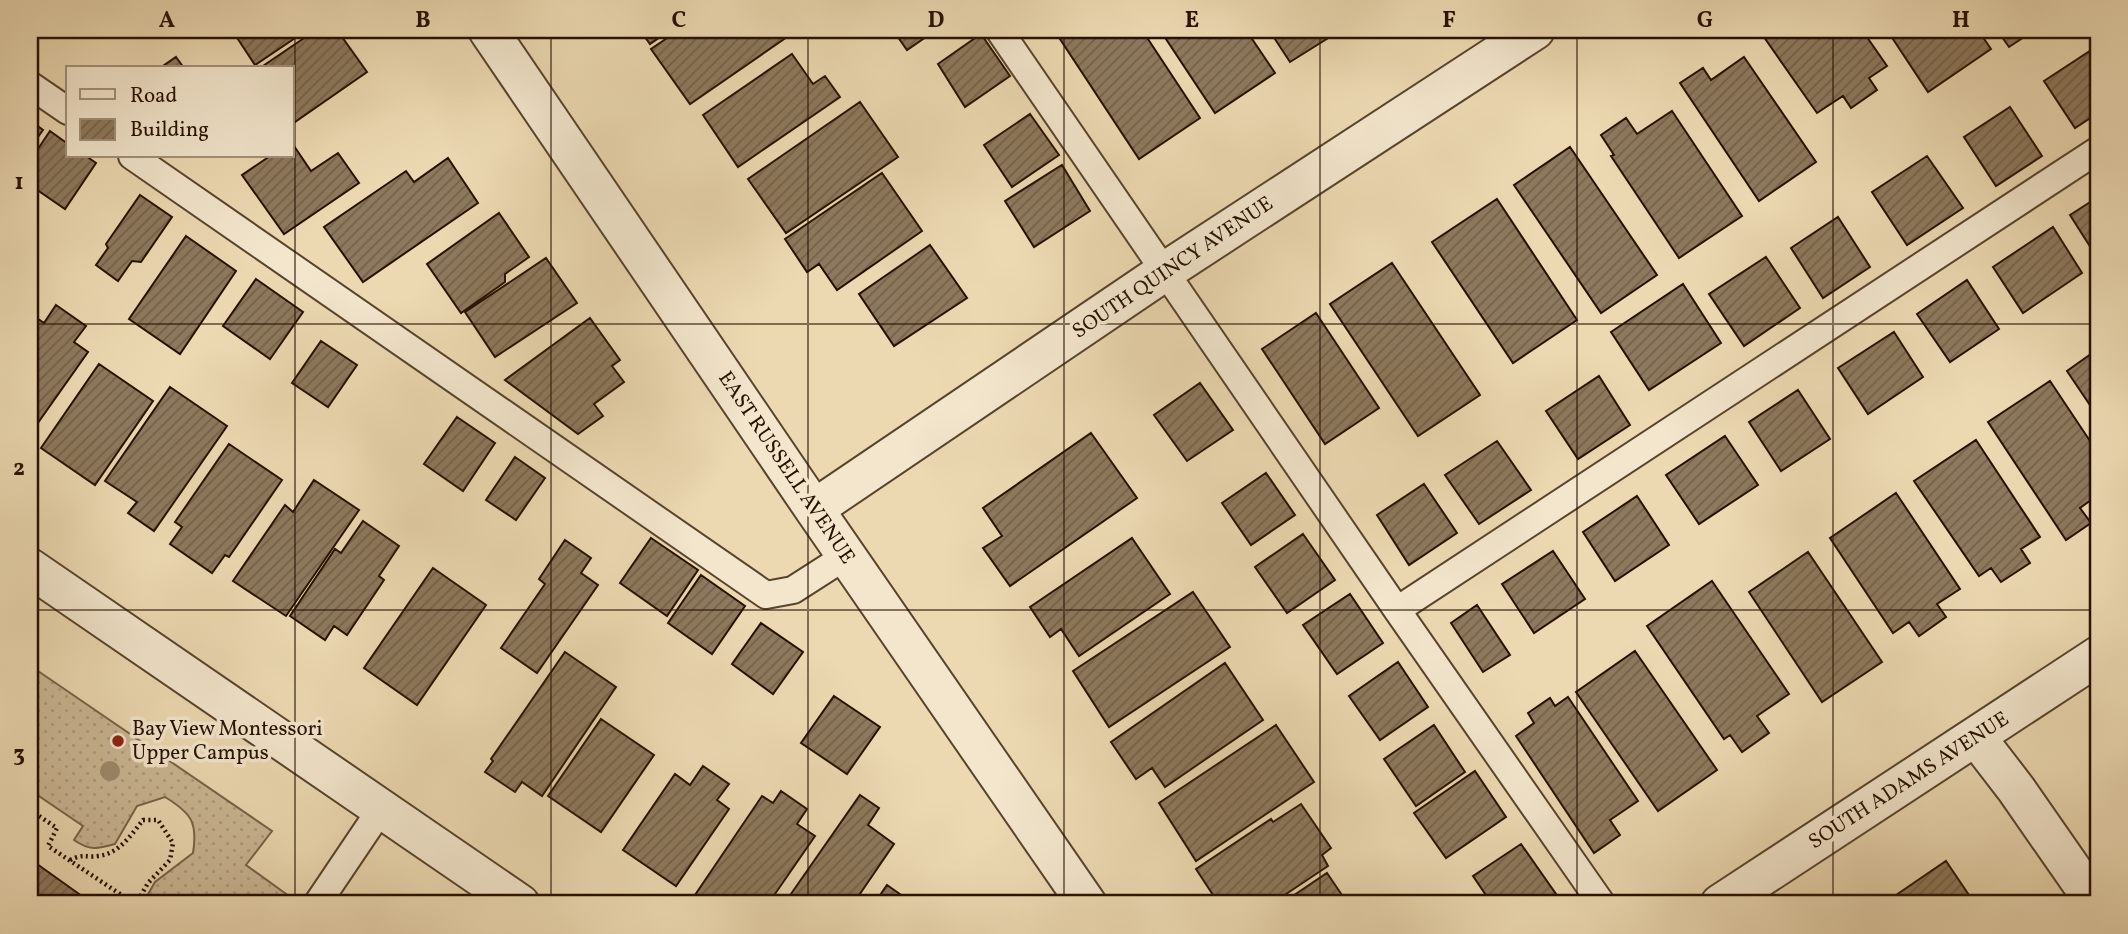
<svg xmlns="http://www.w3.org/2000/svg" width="2128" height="934" viewBox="0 0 2128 934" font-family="Vollkorn,serif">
  <defs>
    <pattern id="grass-dots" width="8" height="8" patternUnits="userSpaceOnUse" patternTransform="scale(1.75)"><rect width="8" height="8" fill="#cab794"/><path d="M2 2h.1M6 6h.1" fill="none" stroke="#ad9c7e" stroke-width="1.8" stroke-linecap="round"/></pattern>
    <pattern id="building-hatch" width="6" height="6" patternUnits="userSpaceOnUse" patternTransform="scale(1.75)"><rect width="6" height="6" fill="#8d795d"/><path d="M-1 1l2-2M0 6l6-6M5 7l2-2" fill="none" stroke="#73624a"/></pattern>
  </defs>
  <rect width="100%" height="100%" fill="#ecd9b2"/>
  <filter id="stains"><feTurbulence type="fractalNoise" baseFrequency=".00286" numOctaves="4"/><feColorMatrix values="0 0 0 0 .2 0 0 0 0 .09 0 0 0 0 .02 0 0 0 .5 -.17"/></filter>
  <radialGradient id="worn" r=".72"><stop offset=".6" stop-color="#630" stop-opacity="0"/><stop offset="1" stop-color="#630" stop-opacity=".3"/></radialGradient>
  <path fill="url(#grass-dots)" stroke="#78644a" stroke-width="2" d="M 38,671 L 272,831 L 246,865 L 293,899 L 289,904 L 145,904 L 143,903 L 155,882 L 193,853 C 198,822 191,813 165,797 L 137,806 L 115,844 C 97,849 90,851 74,840 L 83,826 L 30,790 L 30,683 Z"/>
  <path fill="url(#building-hatch)" stroke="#261101" stroke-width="2" d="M 232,30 L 307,30 L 255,65 Z
    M 316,30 L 337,30 L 367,72 L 292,124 L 292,68 L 260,68 Z
    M 640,30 L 670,30 L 650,44 Z
    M 679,30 L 787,30 L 790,35 L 690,104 L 651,49 Z
    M 893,30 L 936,30 L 907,50 Z
    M 1068,30 L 1142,30 L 1200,118 L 1139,159 L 1058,36 Z
    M 1160,30 L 1246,30 L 1275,73 L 1215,113 Z
    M 1269,30 L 1341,30 L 1290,62 Z
    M 1759,30 L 1862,30 L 1887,66 L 1869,78 L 1877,90 L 1851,108 L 1843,96 L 1817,113 Z
    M 1887,30 L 1978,30 L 1991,49 L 1928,92 Z
    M 1997,30 L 2035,30 L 2009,47 Z
    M 981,34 L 1010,76 L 965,107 L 938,64 Z
    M 2093,49 L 2098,57 L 2098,113 L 2075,128 L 2044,81 Z
    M 792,54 L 813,84 L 825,76 L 840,97 L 738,167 L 703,115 Z
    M 176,57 L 184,68 L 160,68 Z
    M 1744,57 L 1816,162 L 1759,201 L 1680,83 L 1703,68 L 1711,80 Z
    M 860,102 L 898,157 L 786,233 L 748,179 Z
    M 2010,107 L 2042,156 L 1996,186 L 1964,137 Z
    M 1672,111 L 1742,216 L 1679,258 L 1611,156 L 1614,155 L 1601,135 L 1626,118 L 1637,134 Z
    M 1030,114 L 1059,155 L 1012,187 L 984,145 Z
    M 30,120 L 43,130 L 30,148 Z
    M 50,131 L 68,144 L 68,156 L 86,156 L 96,163 L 65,209 L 30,185 L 30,161 Z
    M 292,143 L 311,171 L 338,153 L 359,183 L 284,234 L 242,175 L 270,156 L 292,156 Z
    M 1570,147 L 1657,275 L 1601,313 L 1514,185 Z
    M 1927,156 L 1963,208 L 1907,245 L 1872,192 Z
    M 448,158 L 478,203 L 363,282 L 324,227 L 406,171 L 414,182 Z
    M 1062,165 L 1090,211 L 1034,247 L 1005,201 Z
    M 882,173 L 922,231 L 837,290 L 819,264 L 807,272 L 785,239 Z
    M 140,195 L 172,217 L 141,262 L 132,261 L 118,281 L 96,265 L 108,248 L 106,244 Z
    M 2098,197 L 2098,259 L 2070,215 Z
    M 1497,199 L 1577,320 L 1513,363 L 1432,242 Z
    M 499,213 L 529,257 L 505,274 L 505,282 L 461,313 L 427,264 Z
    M 1838,217 L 1870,267 L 1823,298 L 1791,248 Z
    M 2053,227 L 2082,273 L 2023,313 L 1993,267 Z
    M 186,236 L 236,271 L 180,354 L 129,319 Z
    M 930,245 L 967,298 L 894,346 L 859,294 Z
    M 1766,257 L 1800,308 L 1744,346 L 1709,294 Z
    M 546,258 L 577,303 L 495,357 L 465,312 Z
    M 1392,263 L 1480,395 L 1418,436 L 1330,304 Z
    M 256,279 L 303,312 L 270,359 L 223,326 Z
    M 1967,280 L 1999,329 L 1950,362 L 1917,314 Z
    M 1683,284 L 1721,343 L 1649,390 L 1611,332 Z
    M 56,305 L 86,326 L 74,342 L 88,352 L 30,434 L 30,317 L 31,314 L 44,323 Z
    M 1316,313 L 1379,408 L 1325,444 L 1262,349 Z
    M 590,318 L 620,360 L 612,366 L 624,382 L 594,404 L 603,416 L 578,434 L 505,380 Z
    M 1894,332 L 1923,377 L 1868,414 L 1838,368 Z
    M 321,341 L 357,365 L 328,407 L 292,383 Z
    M 2098,349 L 2098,417 L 2067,371 Z
    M 99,364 L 153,401 L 95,485 L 41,448 Z
    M 1599,376 L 1630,425 L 1578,459 L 1546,411 Z
    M 2050,381 L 2098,453 L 2098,495 L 2080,508 L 2091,523 L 2066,540 L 1988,422 Z
    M 1200,383 L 1233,430 L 1187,461 L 1154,415 Z
    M 170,387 L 227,426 L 154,531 L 128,513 L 137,502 L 105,481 Z
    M 1798,390 L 1830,439 L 1781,471 L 1749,422 Z
    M 457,417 L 495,443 L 463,491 L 424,464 Z
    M 1091,433 L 1137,498 L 1010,586 L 983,548 L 1002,536 L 983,508 Z
    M 1725,436 L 1758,485 L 1699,524 L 1666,475 Z
    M 1976,440 L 2040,537 L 2021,549 L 2030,563 L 2001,582 L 1991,568 L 1979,576 L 1914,481 Z
    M 1497,441 L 1531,490 L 1479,524 L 1445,475 Z
    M 229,444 L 282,480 L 229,557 L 225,555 L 212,573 L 170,544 L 182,527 L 175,522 Z
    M 515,457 L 545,478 L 516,520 L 486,500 Z
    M 1266,473 L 1295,515 L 1251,545 L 1222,503 Z
    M 314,480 L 359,510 L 286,616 L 233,581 L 285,505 L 293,512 Z
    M 1424,484 L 1457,533 L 1409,565 L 1377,515 Z
    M 1896,493 L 1960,589 L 1937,604 L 1946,617 L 1919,636 L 1909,622 L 1893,633 L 1830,538 Z
    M 1637,496 L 1669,545 L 1615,581 L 1583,532 Z
    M 363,521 L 399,546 L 379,576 L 384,580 L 347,635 L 334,626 L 325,640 L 290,616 L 335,549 L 341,553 Z
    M 1303,534 L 1335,580 L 1287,613 L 1255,567 Z
    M 651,538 L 698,570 L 667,616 L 620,583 Z
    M 1132,538 L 1170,594 L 1079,656 L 1061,629 L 1050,637 L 1030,607 Z
    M 565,540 L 591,558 L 581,573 L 598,585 L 537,673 L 501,648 L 545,584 L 539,579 Z
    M 1553,551 L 1585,599 L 1534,633 L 1502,584 Z
    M 1808,552 L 1882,662 L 1822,702 L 1749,592 Z
    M 433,568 L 486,605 L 417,705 L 364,668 Z
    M 701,575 L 745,606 L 712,654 L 668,623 Z
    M 1712,581 L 1789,694 L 1757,716 L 1769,733 L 1742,752 L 1730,735 L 1724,739 L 1647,626 Z
    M 1193,592 L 1230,647 L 1109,727 L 1073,671 Z
    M 1350,594 L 1383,643 L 1337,674 L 1303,625 Z
    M 1477,605 L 1510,655 L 1483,672 L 1451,623 Z
    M 761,623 L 803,652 L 773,694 L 732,664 Z
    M 1635,651 L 1717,770 L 1658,811 L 1576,692 Z
    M 565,652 L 616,687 L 542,796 L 522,782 L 515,792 L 485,772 L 493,761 L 491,759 Z
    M 1398,662 L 1428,707 L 1380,740 L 1349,696 Z
    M 1225,663 L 1263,720 L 1165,787 L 1152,768 L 1136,779 L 1111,742 Z
    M 834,696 L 880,727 L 847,774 L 801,743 Z
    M 1568,697 L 1638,801 L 1610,820 L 1620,835 L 1594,853 L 1516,736 L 1534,723 L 1528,713 L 1550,698 L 1555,706 Z
    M 601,719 L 654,755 L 601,832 L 548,796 Z
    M 1276,725 L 1314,782 L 1196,861 L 1159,803 Z
    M 1434,725 L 1465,772 L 1416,806 L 1384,759 Z
    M 703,766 L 729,784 L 717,800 L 729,809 L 676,886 L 623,850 L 675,774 L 690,785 Z
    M 1475,771 L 1506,817 L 1446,858 L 1414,813 Z
    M 781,791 L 807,809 L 797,824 L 815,836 L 768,904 L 702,904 L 693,898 L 762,796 L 773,803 Z
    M 860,795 L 879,808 L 868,825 L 894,844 L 853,904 L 784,904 Z
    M 1301,804 L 1331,848 L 1322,855 L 1328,866 L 1271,904 L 1242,904 L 1236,896 L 1225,904 L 1219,904 L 1196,869 L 1271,819 L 1273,822 Z
    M 1521,844 L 1556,894 L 1540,904 L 1492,904 L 1473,876 Z
    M 30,859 L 93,904 L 30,904 Z
    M 1946,861 L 1975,904 L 1883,904 Z
    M 1327,873 L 1348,904 L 1281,904 Z
    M 887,885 L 914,904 L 874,904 Z"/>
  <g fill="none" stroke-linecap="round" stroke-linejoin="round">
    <g stroke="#58432d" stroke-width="30">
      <path id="lane" d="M 999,30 L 1397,610 L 1602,904
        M 30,85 L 68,111
        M 132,156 L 766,595 L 793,590 L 846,556
        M 1397,610 L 2098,150
        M 317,904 L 381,809"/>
    </g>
    <g stroke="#58432d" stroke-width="42">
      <path id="street" d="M 488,30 L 814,509 L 1087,904
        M 814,509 L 1164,272 L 1535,30
        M 30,568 L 520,904
        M 1976,737 L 2016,789 L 2096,904
        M 1720,904 L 2098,656"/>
    </g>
    <path stroke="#261101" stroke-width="4.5" stroke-dasharray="2 3.5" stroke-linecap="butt" d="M 30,654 L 36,645
      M 30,810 L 57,828 L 48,846 L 135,904
      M 70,860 C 85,853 85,858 98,856 C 119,854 131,835 143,820 L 158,820 L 173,843 L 170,860 L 148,883 L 136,904"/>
    <use href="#lane" stroke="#f3e6cd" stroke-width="26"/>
    <use href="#street" stroke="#f3e6cd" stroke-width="38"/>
  </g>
  <circle fill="#9e8b6d" cx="110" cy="771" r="10"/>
  <path fill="none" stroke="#261101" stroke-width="2" stroke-opacity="0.55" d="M 295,30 L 295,904M 551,30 L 551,904M 808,30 L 808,904M 1064,30 L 1064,904M 1320,30 L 1320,904M 1577,30 L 1577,904M 1833,30 L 1833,904M 30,324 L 2098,324M 30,610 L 2098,610"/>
  <circle fill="#8f2418" stroke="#f3e6cd" stroke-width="2.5" cx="118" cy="741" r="7"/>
  <g text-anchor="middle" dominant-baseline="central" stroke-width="7" stroke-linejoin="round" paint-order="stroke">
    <g font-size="21" fill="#261101" stroke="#f3e6cd">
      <text transform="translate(1173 268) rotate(-34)">SOUTH QUINCY AVENUE</text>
      <text transform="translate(786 468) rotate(56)">EAST RUSSELL AVENUE</text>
      <text transform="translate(1909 781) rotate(-33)">SOUTH ADAMS AVENUE</text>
    </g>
    <g font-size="21" fill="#261101" stroke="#f3e6cd" text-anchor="start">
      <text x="132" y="729">Bay View Montessori<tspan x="132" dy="24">Upper Campus</tspan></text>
    </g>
  </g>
  <rect width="2128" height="934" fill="none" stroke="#ecd9b2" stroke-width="77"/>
  <rect x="66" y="66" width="228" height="91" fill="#f3e6cd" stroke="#a1917b" stroke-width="2"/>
  <rect x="80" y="89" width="35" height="10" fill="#f3e6cd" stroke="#a1917b" stroke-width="2"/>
  <text x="130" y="102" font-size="21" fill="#261101">Road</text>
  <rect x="80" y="119" width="35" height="21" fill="url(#building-hatch)" stroke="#a1917b" stroke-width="2"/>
  <text x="130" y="136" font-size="21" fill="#261101">Building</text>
  <rect x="38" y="38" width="2052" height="857" fill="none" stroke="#261101" stroke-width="2.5"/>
  <g font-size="23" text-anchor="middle" font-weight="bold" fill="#261101">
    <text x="167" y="27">A</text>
    <text x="423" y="27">B</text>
    <text x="679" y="27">C</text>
    <text x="936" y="27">D</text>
    <text x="1192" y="27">E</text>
    <text x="1449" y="27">F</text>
    <text x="1705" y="27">G</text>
    <text x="1961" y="27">H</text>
    <text x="19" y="189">1</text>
    <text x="19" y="475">2</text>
    <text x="19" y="761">3</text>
  </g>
  <rect width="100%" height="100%" filter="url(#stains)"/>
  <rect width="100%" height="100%" fill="url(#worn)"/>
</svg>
